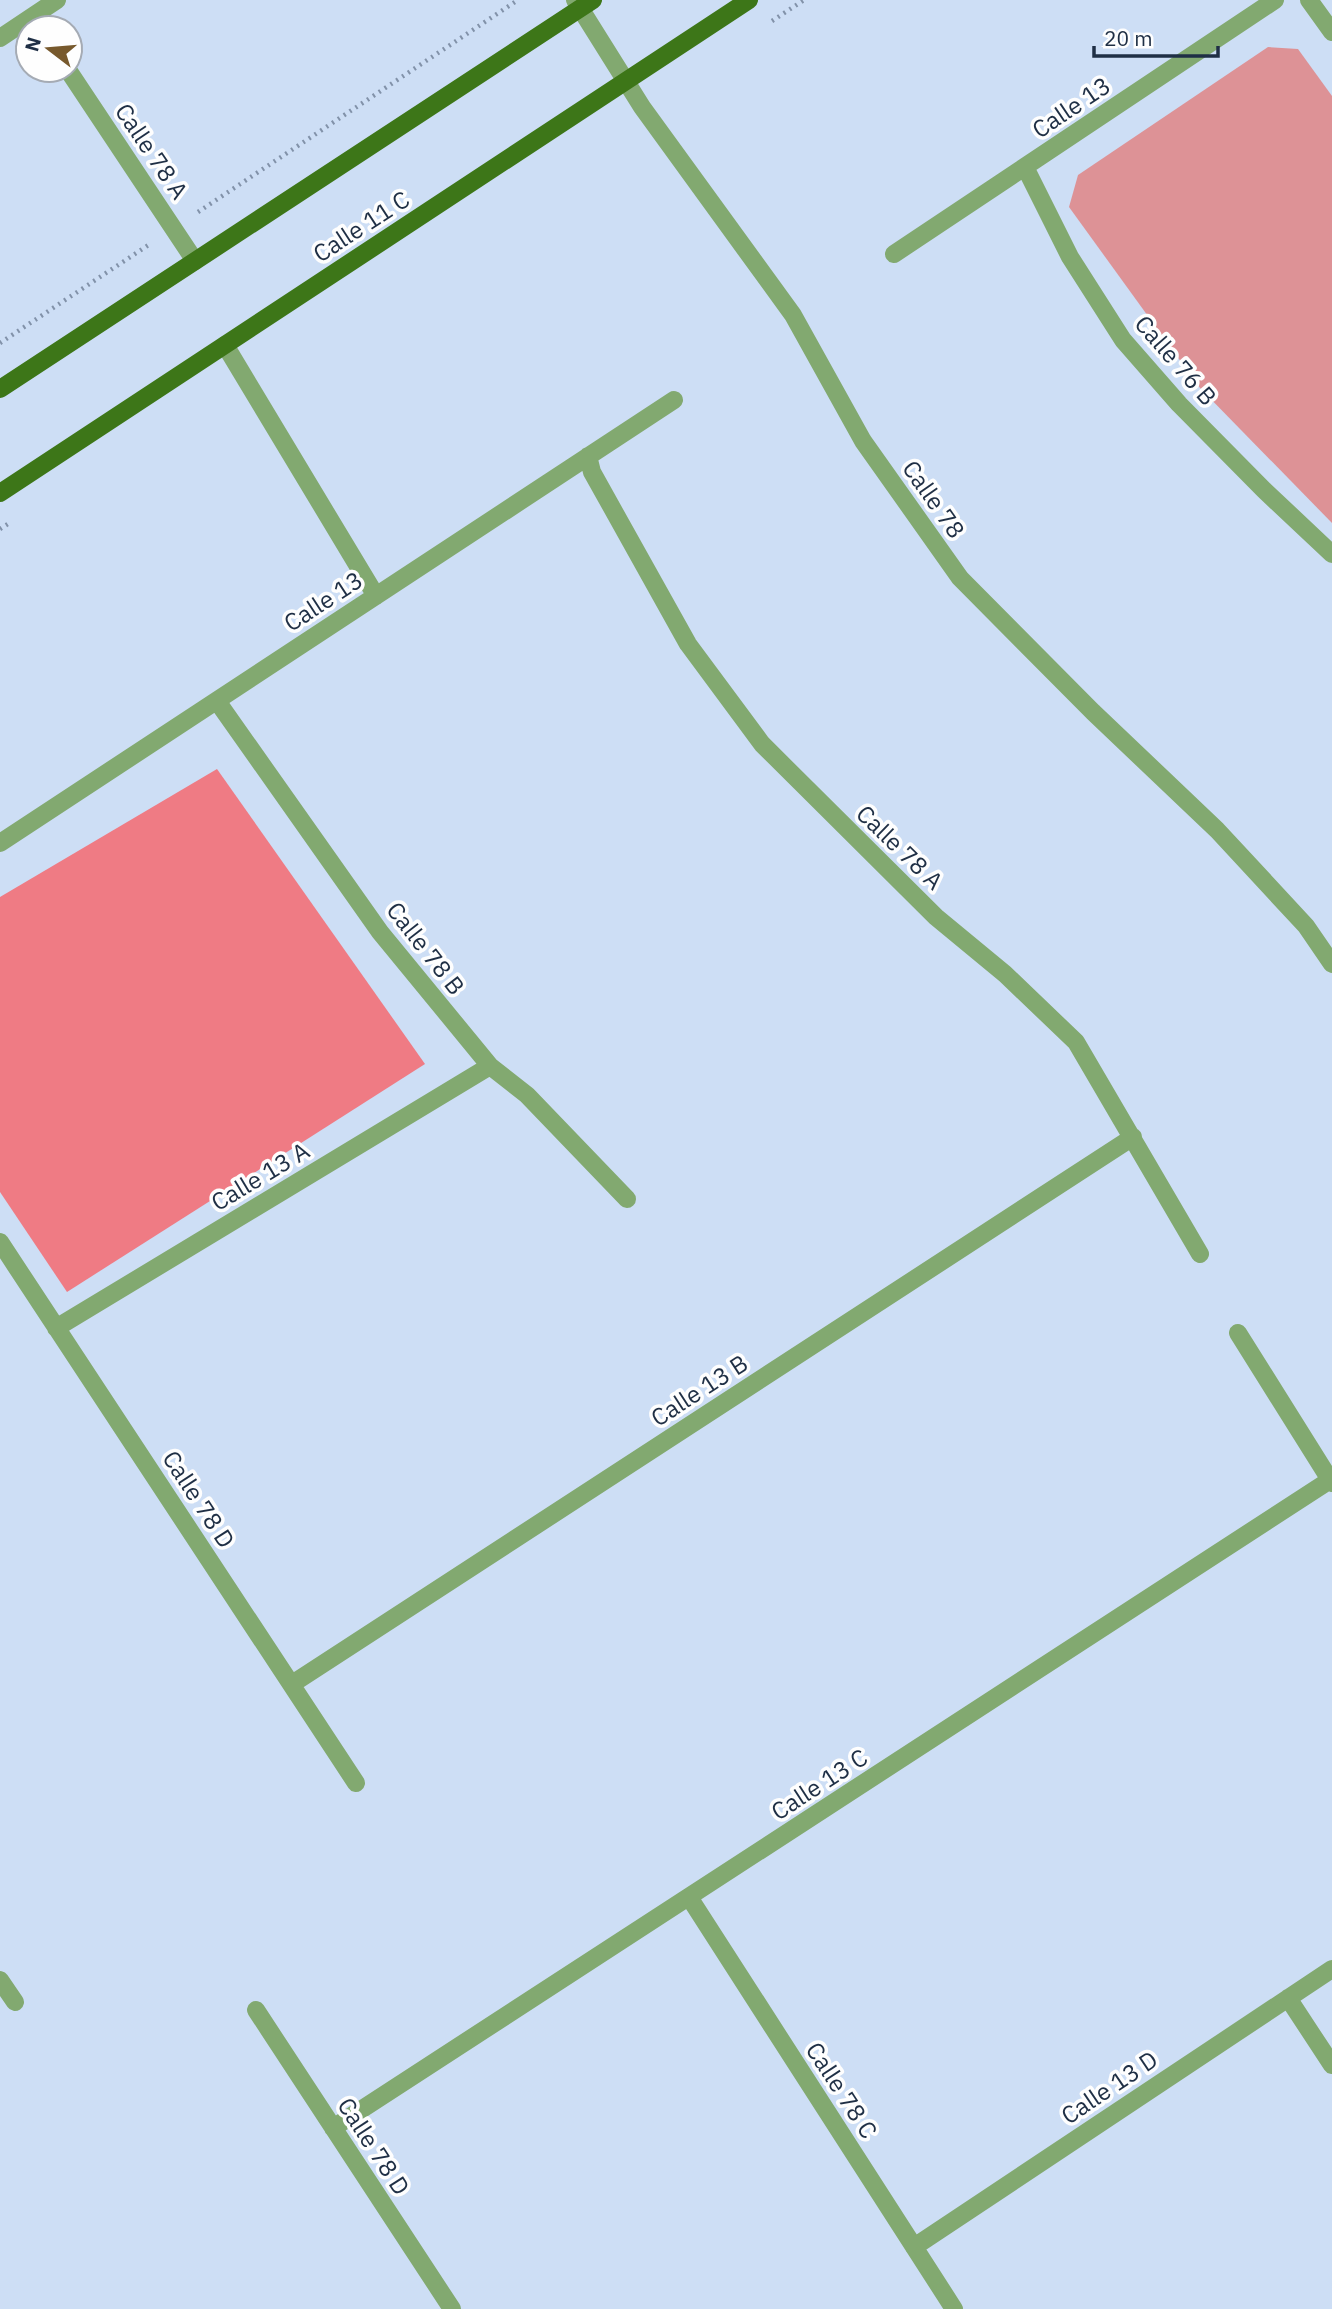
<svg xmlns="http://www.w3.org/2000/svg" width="1332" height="2309" viewBox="0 0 1332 2309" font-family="'IBM Plex Sans',sans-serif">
  <rect width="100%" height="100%" fill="#cddef5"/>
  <path fill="#dd9296" d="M 1268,47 L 1298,49 L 1332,96 L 1332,523 L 1200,388 L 1069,207 L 1078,175 Z"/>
  <path fill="#ef7b84" d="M 217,769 L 425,1064 L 67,1292 L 0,1192 L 0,897 Z"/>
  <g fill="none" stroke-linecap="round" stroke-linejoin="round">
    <path stroke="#8292a9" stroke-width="4.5" stroke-dasharray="2 5" stroke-linecap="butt" d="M 772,21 L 804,0
      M 198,212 L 518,0
      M 0,343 L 150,244
      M 0,529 L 11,522"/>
    <path stroke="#82a970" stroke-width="18" d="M 575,0 L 642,107 L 793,315 L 863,441 L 960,578 L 1093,712 L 1217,830 L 1306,926 L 1332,964
      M 1309,0 L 1332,32
      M 0,38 L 57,0
      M 68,70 L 195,261
      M 1025,167 L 1070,257 L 1123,340 L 1179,404 L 1264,490 L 1332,554
      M 894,254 L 1275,0
      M 225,345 L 376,596
      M 588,456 L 592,472 L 688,644 L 762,744 L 936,917 L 1005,974 L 1076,1042 L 1200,1254
      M 217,701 L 380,932 L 490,1066 L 527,1095 L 627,1199
      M 0,843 L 674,400
      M 0,1242 L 356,1783
      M 56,1328 L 490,1066
      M 1238,1333 L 1332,1483
      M 292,1684 L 1133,1137
      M 689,1897 L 954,2309
      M 0,1980 L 15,2002
      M 1288,1998 L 1332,2065
      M 256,2010 L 452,2309
      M 333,2128 L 1330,1480
      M 914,2247 L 1332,1969"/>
    <path stroke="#3d7618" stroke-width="18" d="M 0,389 L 593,0
      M 0,493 L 749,0"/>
  </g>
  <g text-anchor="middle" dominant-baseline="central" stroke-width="7" stroke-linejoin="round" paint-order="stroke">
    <g font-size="24" fill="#1f2f45" stroke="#fefefe">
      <text transform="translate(1071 107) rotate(-34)">Calle 13</text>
      <text transform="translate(152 151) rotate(56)">Calle 78 A</text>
      <text transform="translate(361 226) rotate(-33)">Calle 11 C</text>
      <text transform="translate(1176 360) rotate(49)">Calle 76 B</text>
      <text transform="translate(934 499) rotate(55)">Calle 78</text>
      <text transform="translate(323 601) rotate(-33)">Calle 13</text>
      <text transform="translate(900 847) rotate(44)">Calle 78 A</text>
      <text transform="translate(426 948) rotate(52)">Calle 78 B</text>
      <text transform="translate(260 1176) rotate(-31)">Calle 13 A</text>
      <text transform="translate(699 1390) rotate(-33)">Calle 13 B</text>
      <text transform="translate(199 1499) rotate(57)">Calle 78 D</text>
      <text transform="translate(819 1784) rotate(-33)">Calle 13 C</text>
      <text transform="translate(1109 2087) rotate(-34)">Calle 13 D</text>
      <text transform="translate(842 2090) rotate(57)">Calle 78 C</text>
      <text transform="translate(374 2146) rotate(57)">Calle 78 D</text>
    </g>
  </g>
  <g transform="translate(49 49) rotate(286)"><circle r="33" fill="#fefefe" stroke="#a5abb4" stroke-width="2"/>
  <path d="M0-5L12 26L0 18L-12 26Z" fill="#77592d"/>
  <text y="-10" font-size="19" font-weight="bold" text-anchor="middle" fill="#1f2f45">N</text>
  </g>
  <path d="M1094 46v10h124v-10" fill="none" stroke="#1f2f45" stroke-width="3.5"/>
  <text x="1104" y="46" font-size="21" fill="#1f2f45" stroke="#fefefe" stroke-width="5" paint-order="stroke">20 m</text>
</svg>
